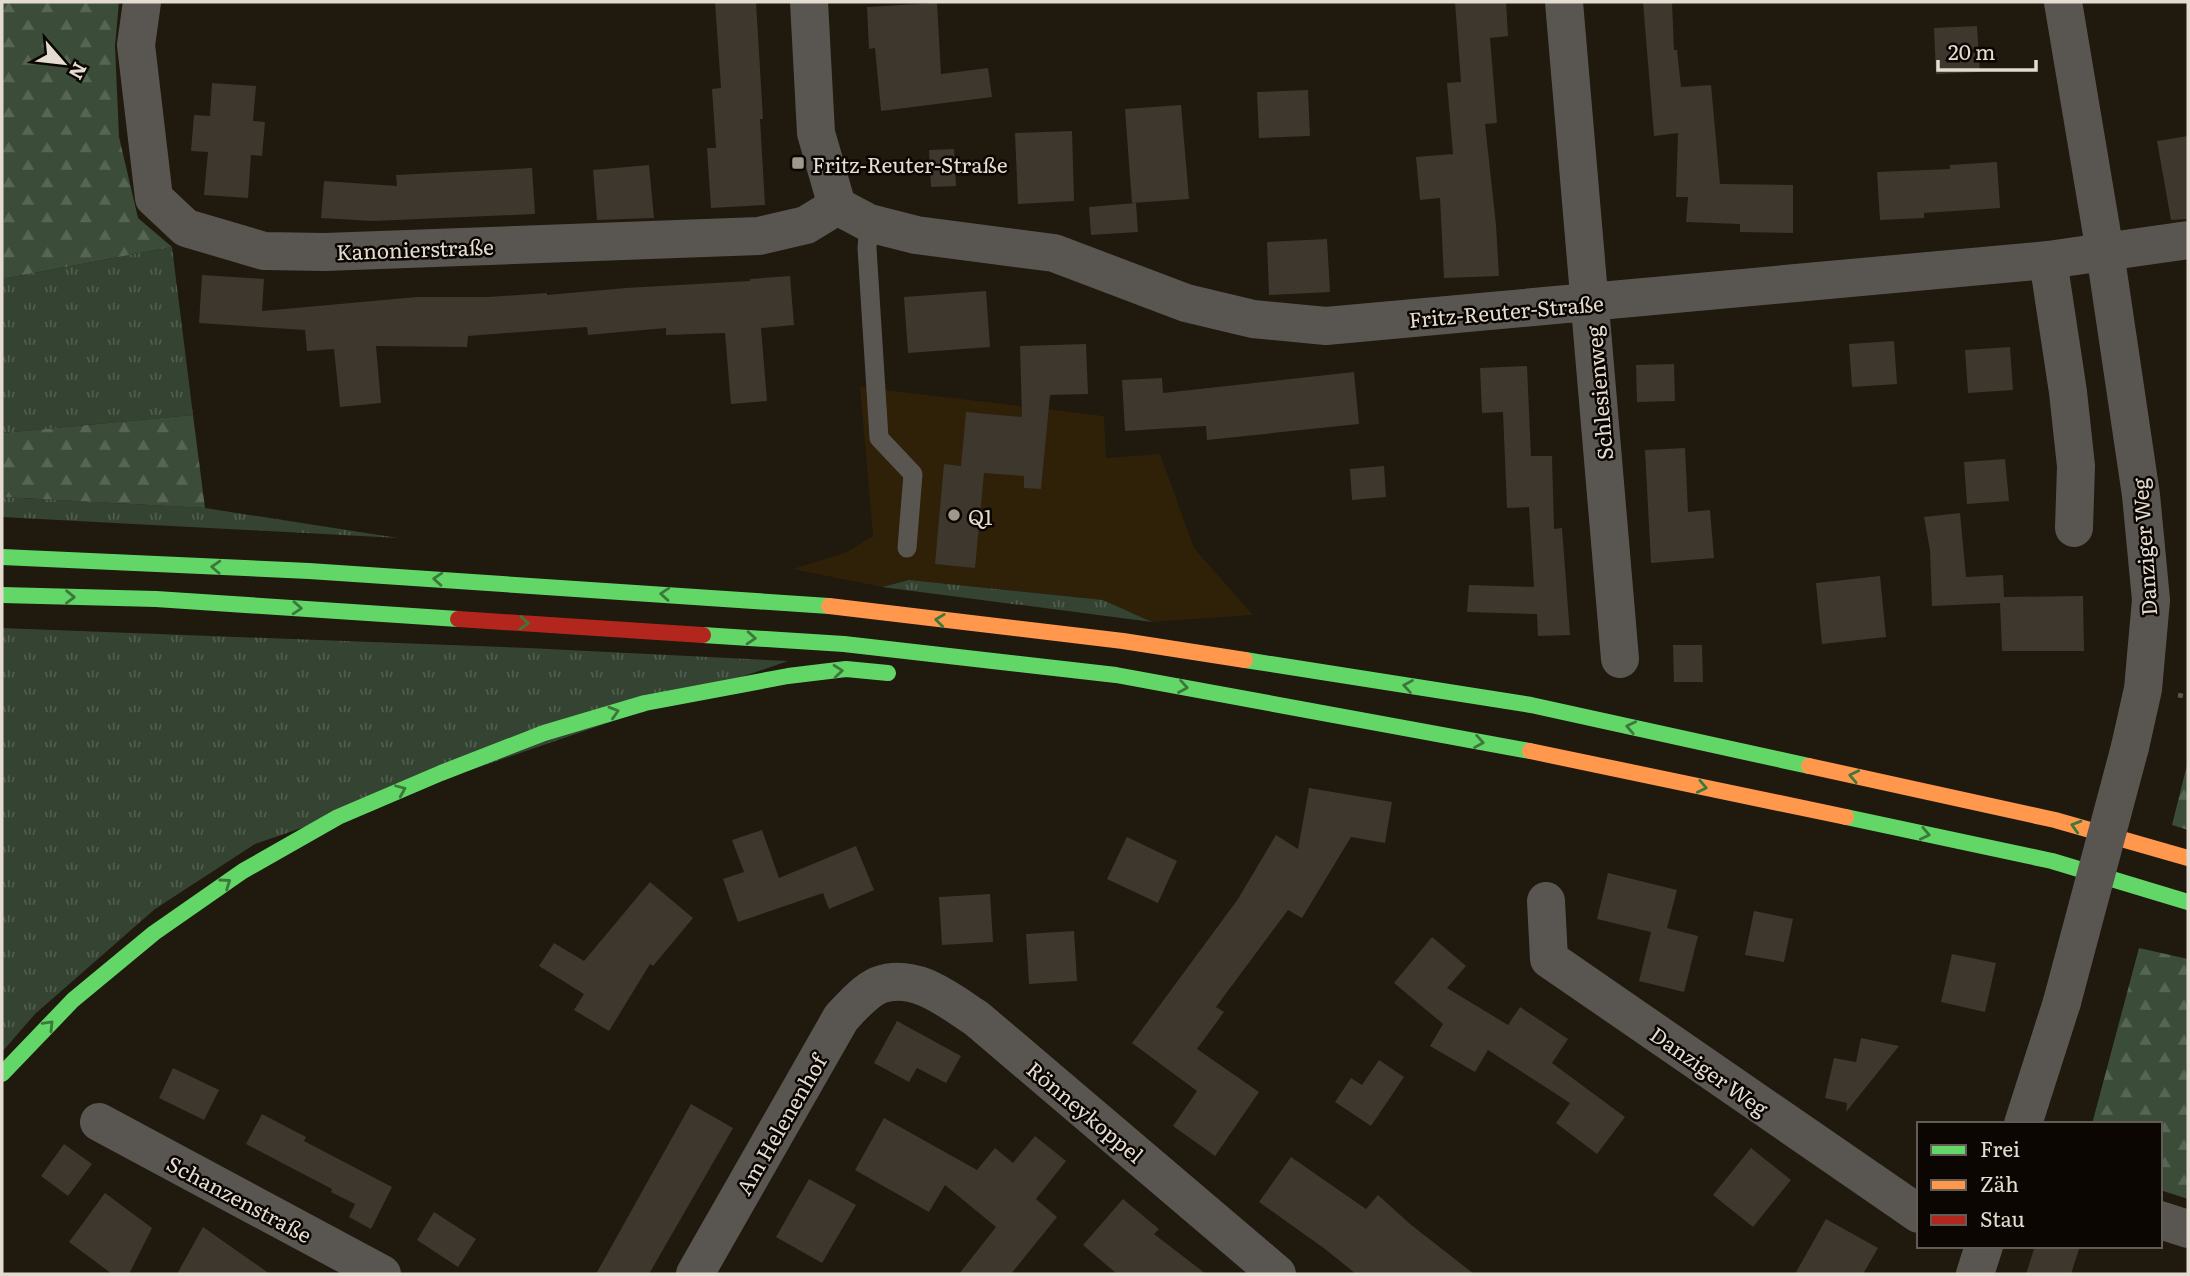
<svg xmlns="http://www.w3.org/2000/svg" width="2190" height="1276" viewBox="0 0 2190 1276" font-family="Literata,serif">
  <defs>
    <pattern id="grass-tufts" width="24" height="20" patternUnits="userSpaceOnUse" patternTransform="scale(1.75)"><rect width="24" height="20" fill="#344332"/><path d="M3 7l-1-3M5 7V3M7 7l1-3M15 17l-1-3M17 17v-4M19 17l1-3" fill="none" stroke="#515e4f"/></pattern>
    <pattern id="forest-firs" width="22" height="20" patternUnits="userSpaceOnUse" patternTransform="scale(1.75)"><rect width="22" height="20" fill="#3b4c39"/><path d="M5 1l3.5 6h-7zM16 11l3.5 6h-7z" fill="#576555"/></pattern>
  </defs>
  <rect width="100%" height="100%" fill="#1f190e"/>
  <path fill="#2f2008" d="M 860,387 L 1104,416 L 1106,458 L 1160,454 L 1194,548 L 1253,615 L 1152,622 L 1103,600 L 909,580 L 882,587 L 792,569 L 845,553 L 873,536 Z"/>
  <path fill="url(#grass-tufts)" d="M 172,247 L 193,415 L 2,433 L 2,279 Z
    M 2,497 L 205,508 L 398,538 L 2,517 Z
    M 909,580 L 1103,600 L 1152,622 L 882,587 Z
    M 2,628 L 528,648 L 788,661 L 255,844 L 155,909 L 35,1014 L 2,1052 Z"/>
  <path fill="url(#forest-firs)" d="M 2,2 L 119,2 L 115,46 L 119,137 L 138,218 L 172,247 L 2,279 Z
    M 193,415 L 205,508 L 2,497 L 2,433 Z
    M 2188,761 L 2188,830 L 2172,825 Z
    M 2139,948 L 2188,959 L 2188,1199 L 2160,1190 L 2160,1124 L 2092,1124 Z"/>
  <path fill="#3d372e" d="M 715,2 L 756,2 L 763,119 L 760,119 L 765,205 L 711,208 L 707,148 L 716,148 L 712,89 L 721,88 Z
    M 1455,2 L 1506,2 L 1508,36 L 1490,38 L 1497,123 L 1485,124 L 1496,225 L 1499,276 L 1444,278 L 1440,198 L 1420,200 L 1416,157 L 1453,154 L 1447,83 L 1461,82 Z
    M 1643,2 L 1672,2 L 1674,50 L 1677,50 L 1681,87 L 1711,85 L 1720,184 L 1793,185 L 1793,233 L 1740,232 L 1740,224 L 1686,222 L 1688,197 L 1676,197 L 1678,133 L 1654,136 Z
    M 937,3 L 941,74 L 988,68 L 992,97 L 881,111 L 875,48 L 869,49 L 867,7 Z
    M 1977,26 L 1980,72 L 1936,74 L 1934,28 Z
    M 212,83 L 256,86 L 253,121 L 265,122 L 262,156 L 251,155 L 248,198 L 204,195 L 208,152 L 191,151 L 194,115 L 210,116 Z
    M 1308,90 L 1310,136 L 1259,138 L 1257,92 Z
    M 1181,105 L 1189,199 L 1132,203 L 1125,109 Z
    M 1072,131 L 1074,201 L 1018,204 L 1015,133 Z
    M 2188,136 L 2188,219 L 2171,220 L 2157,141 Z
    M 954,149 L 956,186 L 931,187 L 929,150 Z
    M 1997,162 L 2000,208 L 1924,213 L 1924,218 L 1880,220 L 1877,172 L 1950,169 L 1950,165 Z
    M 649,165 L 654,218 L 597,220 L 593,170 Z
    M 532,168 L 535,214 L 373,221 L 321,218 L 324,181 L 397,186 L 396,175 Z
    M 1136,203 L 1138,232 L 1091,235 L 1089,207 Z
    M 1327,239 L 1330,292 L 1269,295 L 1267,242 Z
    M 202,275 L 264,279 L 262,311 L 417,297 L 488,297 L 547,293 L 547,295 L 626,288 L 750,281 L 750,279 L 790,276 L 794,325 L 761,328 L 767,401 L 731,404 L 725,333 L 666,335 L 666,328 L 588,335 L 587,327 L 468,336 L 467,347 L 376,346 L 381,403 L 340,407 L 334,349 L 307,351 L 305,330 L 199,323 Z
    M 986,291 L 990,347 L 908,353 L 904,297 Z
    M 1894,341 L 1897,384 L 1852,387 L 1849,344 Z
    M 1086,344 L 1088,394 L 1050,395 L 1041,489 L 1024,488 L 1024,476 L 984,473 L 975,568 L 935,564 L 944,464 L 961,466 L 966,412 L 1022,417 L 1020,346 Z
    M 2010,347 L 2013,390 L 1968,393 L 1965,350 Z
    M 1674,364 L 1675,401 L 1637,402 L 1636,365 Z
    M 1527,366 L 1531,456 L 1552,456 L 1554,529 L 1562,528 L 1570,635 L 1538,636 L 1537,614 L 1467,612 L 1469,585 L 1534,587 L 1529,507 L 1507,508 L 1503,412 L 1482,413 L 1480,368 Z
    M 1354,372 L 1359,424 L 1207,440 L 1206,426 L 1125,431 L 1122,380 L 1162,378 L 1163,393 Z
    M 1685,448 L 1688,512 L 1710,510 L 1714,558 L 1651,563 L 1645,450 Z
    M 2005,459 L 2009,501 L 1967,504 L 1964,462 Z
    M 1384,466 L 1386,497 L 1352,500 L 1350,469 Z
    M 1960,513 L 1966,577 L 2003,575 L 2004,597 L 2083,596 L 2084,651 L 2002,651 L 2000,603 L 1932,606 L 1930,550 L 1924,517 Z
    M 1880,576 L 1886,637 L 1822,644 L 1816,583 Z
    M 1673,645 L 1702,645 L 1703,682 L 1674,682 Z
    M 1309,788 L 1392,802 L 1385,843 L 1351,837 L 1302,918 L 1288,910 L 1216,1007 L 1224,1012 L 1197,1049 L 1259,1092 L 1215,1156 L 1173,1126 L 1197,1091 L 1132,1043 L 1238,899 L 1276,835 L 1298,849 Z
    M 762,830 L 779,878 L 856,846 L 874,890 L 829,909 L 823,893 L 738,922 L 723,879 L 744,872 L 732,840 Z
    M 1127,837 L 1177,861 L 1158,903 L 1107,879 Z
    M 1608,873 L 1677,890 L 1667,928 L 1698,936 L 1684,992 L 1639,981 L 1651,932 L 1597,919 Z
    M 650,882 L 693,918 L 653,966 L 650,964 L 609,1031 L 574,1010 L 584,994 L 539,966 L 554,943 L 584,961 Z
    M 990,894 L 993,942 L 942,945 L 939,897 Z
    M 1754,911 L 1793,919 L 1784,962 L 1745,955 Z
    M 1074,931 L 1077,981 L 1029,984 L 1026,934 Z
    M 1432,937 L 1466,966 L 1447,988 L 1508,1025 L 1520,1007 L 1568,1039 L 1552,1063 L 1625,1117 L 1597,1154 L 1556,1123 L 1570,1103 L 1488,1050 L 1475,1072 L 1430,1046 L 1443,1024 L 1394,983 Z
    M 1952,954 L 1996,963 L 1985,1012 L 1941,1002 Z
    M 897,1021 L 961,1056 L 946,1083 L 917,1068 L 909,1082 L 874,1063 Z
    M 1861,1038 L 1899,1046 L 1846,1112 L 1847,1103 L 1825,1098 L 1834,1058 L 1856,1062 Z
    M 1379,1060 L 1404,1077 L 1371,1126 L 1335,1102 L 1351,1078 L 1362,1085 Z
    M 173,1068 L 219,1090 L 204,1120 L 159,1098 Z
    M 691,1104 L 733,1128 L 649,1274 L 596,1274 Z
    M 262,1114 L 306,1137 L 304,1141 L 392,1187 L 371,1229 L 349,1217 L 355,1204 L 331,1192 L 332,1189 L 246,1144 Z
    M 884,1118 L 977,1170 L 995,1148 L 1013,1163 L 1035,1136 L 1066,1161 L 1036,1199 L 1057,1217 L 1011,1274 L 959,1274 L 996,1227 L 945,1185 L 929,1212 L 855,1170 Z
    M 64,1144 L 92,1164 L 68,1196 L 41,1176 Z
    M 1751,1148 L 1791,1180 L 1753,1227 L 1713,1195 Z
    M 1291,1157 L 1366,1209 L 1378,1195 L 1410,1224 L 1474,1274 L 1356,1274 L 1325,1249 L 1259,1202 Z
    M 809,1179 L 856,1205 L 822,1263 L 776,1237 Z
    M 105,1193 L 152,1228 L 129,1274 L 112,1274 L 69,1242 Z
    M 1123,1199 L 1159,1229 L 1154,1234 L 1206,1274 L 1117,1274 L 1083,1245 Z
    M 434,1212 L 476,1239 L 458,1267 L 417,1240 Z
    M 1826,1219 L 1878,1248 L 1863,1274 L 1795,1274 Z
    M 203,1227 L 270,1274 L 177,1274 Z
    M 2035,1246 L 2080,1246 L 2071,1274 L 2026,1274 Z"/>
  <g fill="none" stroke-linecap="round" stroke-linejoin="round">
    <path stroke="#5a5651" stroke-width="4.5" stroke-dasharray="5 5" stroke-linecap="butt" d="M 2178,695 L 2188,697"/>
    <path stroke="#595652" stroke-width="19" d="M 869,223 L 867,248 L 879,438 L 913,474 L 907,548"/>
    <path stroke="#595652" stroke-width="38" d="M 142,2 L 136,45 L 154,198 L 186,228 L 264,251 L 325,252 L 759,236 L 806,225 L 837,206
      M 809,2 L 816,133 L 837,206 L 869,223 L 916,235 L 1054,253 L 1186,303 L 1253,319 L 1326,326 L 2048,260 L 2188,240
      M 1564,2 L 1620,659
      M 2063,2 L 2105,252 L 2141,495 L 2151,600 L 2143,689 L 2130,747
      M 2048,260 L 2068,392 L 2076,466 L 2074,528
      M 1546,901 L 1549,959 L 1919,1214
      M 99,1122 L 382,1274
      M 2023,1124 L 2062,1002
      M 2160,1220 L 2188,1229
      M 695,1274 L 841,1018 C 851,1007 865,991 879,985 C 915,972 948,1000 976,1018 L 1277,1274
      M 1975,1274 L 1984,1246"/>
    <path stroke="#63d668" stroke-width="16" d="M 2,557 L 309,571 L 829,606
      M 2,595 L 156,599 L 458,619
      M 703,635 L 844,644 L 1116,675 L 1530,751
      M 1245,660 L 1531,705 L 1809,766
      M 1846,817 L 2052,861 L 2188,902
      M 2,1074 L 73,1000 L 154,933 L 243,871 L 338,817 L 441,773 L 544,733 L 645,703 L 788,676 L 846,669 L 888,673"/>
    <path stroke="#ff974d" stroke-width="16" d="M 829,606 L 1123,641 L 1245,660
      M 1530,751 L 1846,817
      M 1809,766 L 2055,820 L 2188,858"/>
    <path stroke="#b3261e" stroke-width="16" d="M 458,619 L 703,635"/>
    <path stroke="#595652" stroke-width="38" d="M 2062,1002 L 2130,747"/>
  </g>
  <defs><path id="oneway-chevron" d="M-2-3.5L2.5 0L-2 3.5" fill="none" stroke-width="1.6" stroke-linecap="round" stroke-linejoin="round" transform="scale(1.75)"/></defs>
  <g stroke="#3b783a">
    <use href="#oneway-chevron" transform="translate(216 567) rotate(-177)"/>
    <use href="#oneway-chevron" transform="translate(438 579) rotate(-176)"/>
    <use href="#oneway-chevron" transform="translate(665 594) rotate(-176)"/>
    <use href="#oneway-chevron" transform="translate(70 597) rotate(1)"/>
    <use href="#oneway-chevron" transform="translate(297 608) rotate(4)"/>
    <use href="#oneway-chevron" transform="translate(940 620) rotate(-173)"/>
    <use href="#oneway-chevron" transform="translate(524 623) rotate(4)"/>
    <use href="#oneway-chevron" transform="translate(751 638) rotate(4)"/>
    <use href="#oneway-chevron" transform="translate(838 671) rotate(-5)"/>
    <use href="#oneway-chevron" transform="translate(1408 686) rotate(-171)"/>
    <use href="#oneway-chevron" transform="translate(1183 687) rotate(10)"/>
    <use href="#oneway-chevron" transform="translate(614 712) rotate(-17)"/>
    <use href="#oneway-chevron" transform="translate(1631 727) rotate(-168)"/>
    <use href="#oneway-chevron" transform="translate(1479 742) rotate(10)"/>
    <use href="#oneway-chevron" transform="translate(1854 776) rotate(-168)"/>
    <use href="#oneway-chevron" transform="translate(1702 787) rotate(12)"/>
    <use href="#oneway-chevron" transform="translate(401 790) rotate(-23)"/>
    <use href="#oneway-chevron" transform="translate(2076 826) rotate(-164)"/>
    <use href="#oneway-chevron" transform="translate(1925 834) rotate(12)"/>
    <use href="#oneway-chevron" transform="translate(226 883) rotate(-35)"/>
    <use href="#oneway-chevron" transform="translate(49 1025) rotate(-46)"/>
  </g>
  <g fill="#9f988c" stroke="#0b0602" stroke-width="2.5">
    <rect x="791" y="156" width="14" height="14" rx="3.5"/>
    <circle cx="954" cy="515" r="7"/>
  </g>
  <g text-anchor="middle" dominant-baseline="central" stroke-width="5" stroke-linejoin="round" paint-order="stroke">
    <g font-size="21" fill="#e4dcd0" stroke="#0b0602" text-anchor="start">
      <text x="812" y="163">Fritz-Reuter-Straße</text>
      <text x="968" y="515">Q1</text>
    </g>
    <g font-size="21" fill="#e4dcd0" stroke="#0b0602">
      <text transform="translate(415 248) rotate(-2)">Kanonierstraße</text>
      <text transform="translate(1506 310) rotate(-5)">Fritz-Reuter-Straße</text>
      <text transform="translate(1598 393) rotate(-95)">Schlesienweg</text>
      <text transform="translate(2143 547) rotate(-94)">Danziger Weg</text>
      <text transform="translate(1710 1070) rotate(35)">Danziger Weg</text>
      <text transform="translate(1086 1111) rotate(40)">Rönneykoppel</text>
      <text transform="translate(780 1124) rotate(-60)">Am Helenenhof</text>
      <text transform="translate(240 1198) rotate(28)">Schanzenstraße</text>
    </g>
  </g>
  <rect width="2190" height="1276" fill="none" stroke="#e4dcd0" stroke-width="7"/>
  <rect x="1917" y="1122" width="245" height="126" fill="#0b0602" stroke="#625c54" stroke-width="2"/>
  <rect x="1931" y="1145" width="35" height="10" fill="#63d668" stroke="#625c54" stroke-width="2"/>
  <text x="1980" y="1157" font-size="21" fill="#e4dcd0">Frei</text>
  <rect x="1931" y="1180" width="35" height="10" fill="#ff974d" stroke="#625c54" stroke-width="2"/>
  <text x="1980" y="1192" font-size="21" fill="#e4dcd0">Zäh</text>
  <rect x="1931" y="1215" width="35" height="10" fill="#b3261e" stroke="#625c54" stroke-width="2"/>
  <text x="1980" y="1227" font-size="21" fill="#e4dcd0">Stau</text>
  <g transform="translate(63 63) rotate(118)" stroke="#0b0602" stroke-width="5" paint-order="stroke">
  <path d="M0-5L12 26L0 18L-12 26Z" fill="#e4dcd0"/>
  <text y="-10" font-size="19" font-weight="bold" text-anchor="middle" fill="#e4dcd0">N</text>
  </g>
  <path d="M1938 60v10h98v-10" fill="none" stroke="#e4dcd0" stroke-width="3.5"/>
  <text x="1948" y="60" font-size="21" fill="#e4dcd0" stroke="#0b0602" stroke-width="5" paint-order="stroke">20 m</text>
</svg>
